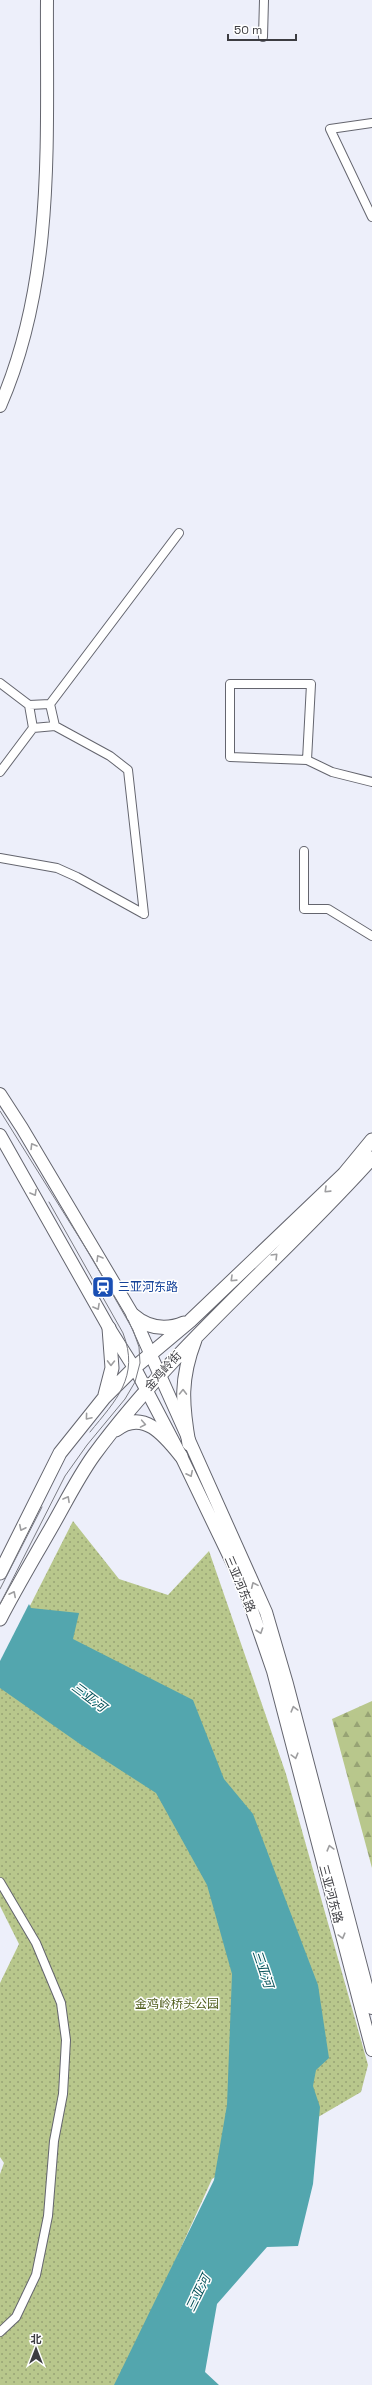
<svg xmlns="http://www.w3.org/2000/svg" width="372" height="2385" viewBox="0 0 372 2385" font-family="'Space Grotesk','Noto Sans SC',sans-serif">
  <defs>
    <pattern id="forest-firs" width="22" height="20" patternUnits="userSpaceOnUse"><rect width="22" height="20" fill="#b8c78c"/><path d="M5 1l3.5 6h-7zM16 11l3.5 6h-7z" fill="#97a374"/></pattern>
    <pattern id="park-dots" width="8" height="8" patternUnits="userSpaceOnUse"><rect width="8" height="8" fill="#b8c78c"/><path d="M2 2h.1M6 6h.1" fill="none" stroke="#97a374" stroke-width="1.8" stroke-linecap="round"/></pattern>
  </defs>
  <rect width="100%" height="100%" fill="#edeffa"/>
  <path fill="url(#forest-firs)" d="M 372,1701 L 372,1868 L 332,1719 Z"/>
  <path fill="url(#park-dots)" d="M 73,1521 L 119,1579 L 168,1595 L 209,1551 L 286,1774 L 368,2065 L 361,2092 L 212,2179 L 119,2385 L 0,2385 L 0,2174 L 4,2163 L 0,2157 L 0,1983 L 19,1944 L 0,1906 L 0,1665 Z"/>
  <path fill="#53a6ae" d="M 0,1581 L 26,1598 L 31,1608 L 79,1613 L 73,1639 L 193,1700 L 224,1779 L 253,1814 L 318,1985 L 329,2058 L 316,2070 L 313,2086 L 320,2107 L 313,2184 L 298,2246 L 267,2247 L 217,2304 L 205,2372 L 219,2385 L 114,2385 L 214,2180 L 227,2105 L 232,1974 L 207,1885 L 156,1793 L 80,1744 L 0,1688 Z"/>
  <path fill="#edeffa" d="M 0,1579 L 27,1597 L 30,1602 L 0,1661 Z"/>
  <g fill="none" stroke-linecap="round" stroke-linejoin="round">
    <g stroke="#64656e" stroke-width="10">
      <path id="street" d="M 263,37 L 264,0
        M 372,123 L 330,129 L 372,217
        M 0,683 L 29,705 L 50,704 L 179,533
        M 55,726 L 110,756 L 128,770 L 144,914
        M 33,728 L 55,726 L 50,704
        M 307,760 L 311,684 L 230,684 L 230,757 L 307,760 L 332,772 L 372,782
        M 0,772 L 33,728 L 29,705
        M 304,851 L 304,909 L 328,909 L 372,936
        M 0,858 L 57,868 L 77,877 L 144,914
        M 0,1882 L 36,1943 L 61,2003 L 66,2040 L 63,2094 L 54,2141 L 48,2216 L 36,2275 L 16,2317 L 0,2332"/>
    </g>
    <g stroke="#64656e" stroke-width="14">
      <path id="secondary" d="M 0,406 C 56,278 46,137 47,0
        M 0,1094 L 22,1128 L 133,1315 L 266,1612 L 287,1684 L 372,2008
        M 0,1135 L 109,1328 L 138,1374 L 181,1456 L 244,1587 L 273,1671 L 372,2050"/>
    </g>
    <g stroke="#64656e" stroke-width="15">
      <path id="primary" d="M 133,1315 C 148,1328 165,1331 184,1323
        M 105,1395 L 112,1368 L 109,1328
        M 116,1430 C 143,1408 165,1436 181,1456
        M 189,1444 C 182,1404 180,1379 195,1340
        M 0,1573 L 60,1453 L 104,1398 L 134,1368 L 190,1321 L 344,1174 L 372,1140
        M 0,1619 C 15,1590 31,1563 47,1535 C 63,1508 76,1480 94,1455 C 175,1345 282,1259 372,1158"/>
    </g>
    <use href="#street" stroke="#fff" stroke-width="8"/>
    <use href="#secondary" stroke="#fff" stroke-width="12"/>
    <use href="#primary" stroke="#fff" stroke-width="13"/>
    <path stroke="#7a7b82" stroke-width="1" d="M 0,1111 L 92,1258 L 133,1330 L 139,1347 L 140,1363 L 135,1382 L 125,1399 L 87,1445 L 65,1476 L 0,1604
      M 49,1202 L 123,1333 C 140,1377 116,1400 90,1432
      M 0,1589 L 42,1507"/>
  </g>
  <defs><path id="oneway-chevron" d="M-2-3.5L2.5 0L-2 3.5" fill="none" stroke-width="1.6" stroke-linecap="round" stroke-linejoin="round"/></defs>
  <g stroke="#9e9ea0">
    <use href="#oneway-chevron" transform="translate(33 1146) rotate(-121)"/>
    <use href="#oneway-chevron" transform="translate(327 1190) rotate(136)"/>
    <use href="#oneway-chevron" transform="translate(34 1193) rotate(61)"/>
    <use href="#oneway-chevron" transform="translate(275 1256) rotate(-45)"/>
    <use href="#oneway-chevron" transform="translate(99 1258) rotate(-121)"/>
    <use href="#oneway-chevron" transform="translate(233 1279) rotate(136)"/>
    <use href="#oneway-chevron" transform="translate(97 1307) rotate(61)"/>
    <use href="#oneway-chevron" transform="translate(111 1363) rotate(91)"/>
    <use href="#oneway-chevron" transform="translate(183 1392) rotate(-89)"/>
    <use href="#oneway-chevron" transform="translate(88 1417) rotate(130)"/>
    <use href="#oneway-chevron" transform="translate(143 1424) rotate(10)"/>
    <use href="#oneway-chevron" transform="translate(190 1474) rotate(64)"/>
    <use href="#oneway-chevron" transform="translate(67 1499) rotate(-61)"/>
    <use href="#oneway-chevron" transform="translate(22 1528) rotate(116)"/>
    <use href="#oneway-chevron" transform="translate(254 1585) rotate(-114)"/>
    <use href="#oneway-chevron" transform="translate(13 1594) rotate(-63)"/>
    <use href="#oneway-chevron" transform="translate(260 1631) rotate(71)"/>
    <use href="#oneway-chevron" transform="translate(294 1709) rotate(-105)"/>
    <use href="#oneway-chevron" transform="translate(295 1756) rotate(75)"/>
    <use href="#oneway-chevron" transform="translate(330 1848) rotate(-105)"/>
    <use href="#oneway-chevron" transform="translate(342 1936) rotate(75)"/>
  </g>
  <defs>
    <g id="station-square" transform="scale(1.15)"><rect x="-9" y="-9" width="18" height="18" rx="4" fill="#1a4fb4" stroke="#fff"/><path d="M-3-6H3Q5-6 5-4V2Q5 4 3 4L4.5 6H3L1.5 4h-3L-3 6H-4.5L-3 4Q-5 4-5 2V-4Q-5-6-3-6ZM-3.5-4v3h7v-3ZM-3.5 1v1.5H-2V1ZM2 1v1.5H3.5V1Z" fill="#fff"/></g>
  </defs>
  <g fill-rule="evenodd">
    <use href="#station-square" x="103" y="1287"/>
  </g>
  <g text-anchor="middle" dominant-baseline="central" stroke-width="3" stroke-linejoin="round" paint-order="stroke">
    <g font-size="12" fill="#164399" stroke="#fff" text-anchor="start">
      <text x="118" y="1287">三亚河东路</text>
    </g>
    <g font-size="12" fill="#3c3c41" stroke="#fff">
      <text transform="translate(163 1371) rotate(-48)">金鸡岭街</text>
      <text transform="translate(240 1584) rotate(67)">三亚河东路</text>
      <text transform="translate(331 1894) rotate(75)">三亚河东路</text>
    </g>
    <g font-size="12" fill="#505d1c" stroke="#fff">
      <text x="177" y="2004">金鸡岭桥头公园</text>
    </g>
    <g font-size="13" font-style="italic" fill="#055259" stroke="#fff">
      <text transform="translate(89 1697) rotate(37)">三亚河</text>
      <text transform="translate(263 1969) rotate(71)">三亚河</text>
      <text transform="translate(198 2293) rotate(-64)">三亚河</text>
    </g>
  </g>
  <g transform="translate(36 2349)" stroke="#ffffff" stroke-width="3" paint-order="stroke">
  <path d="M0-3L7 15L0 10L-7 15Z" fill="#3c3c41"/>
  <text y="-6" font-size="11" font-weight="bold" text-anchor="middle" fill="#3c3c41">北</text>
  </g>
  <path d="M228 34v6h68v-6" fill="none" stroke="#3c3c41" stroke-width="2"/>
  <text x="234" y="34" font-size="12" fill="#3c3c41" stroke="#ffffff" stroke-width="3" paint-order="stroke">50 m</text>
</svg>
